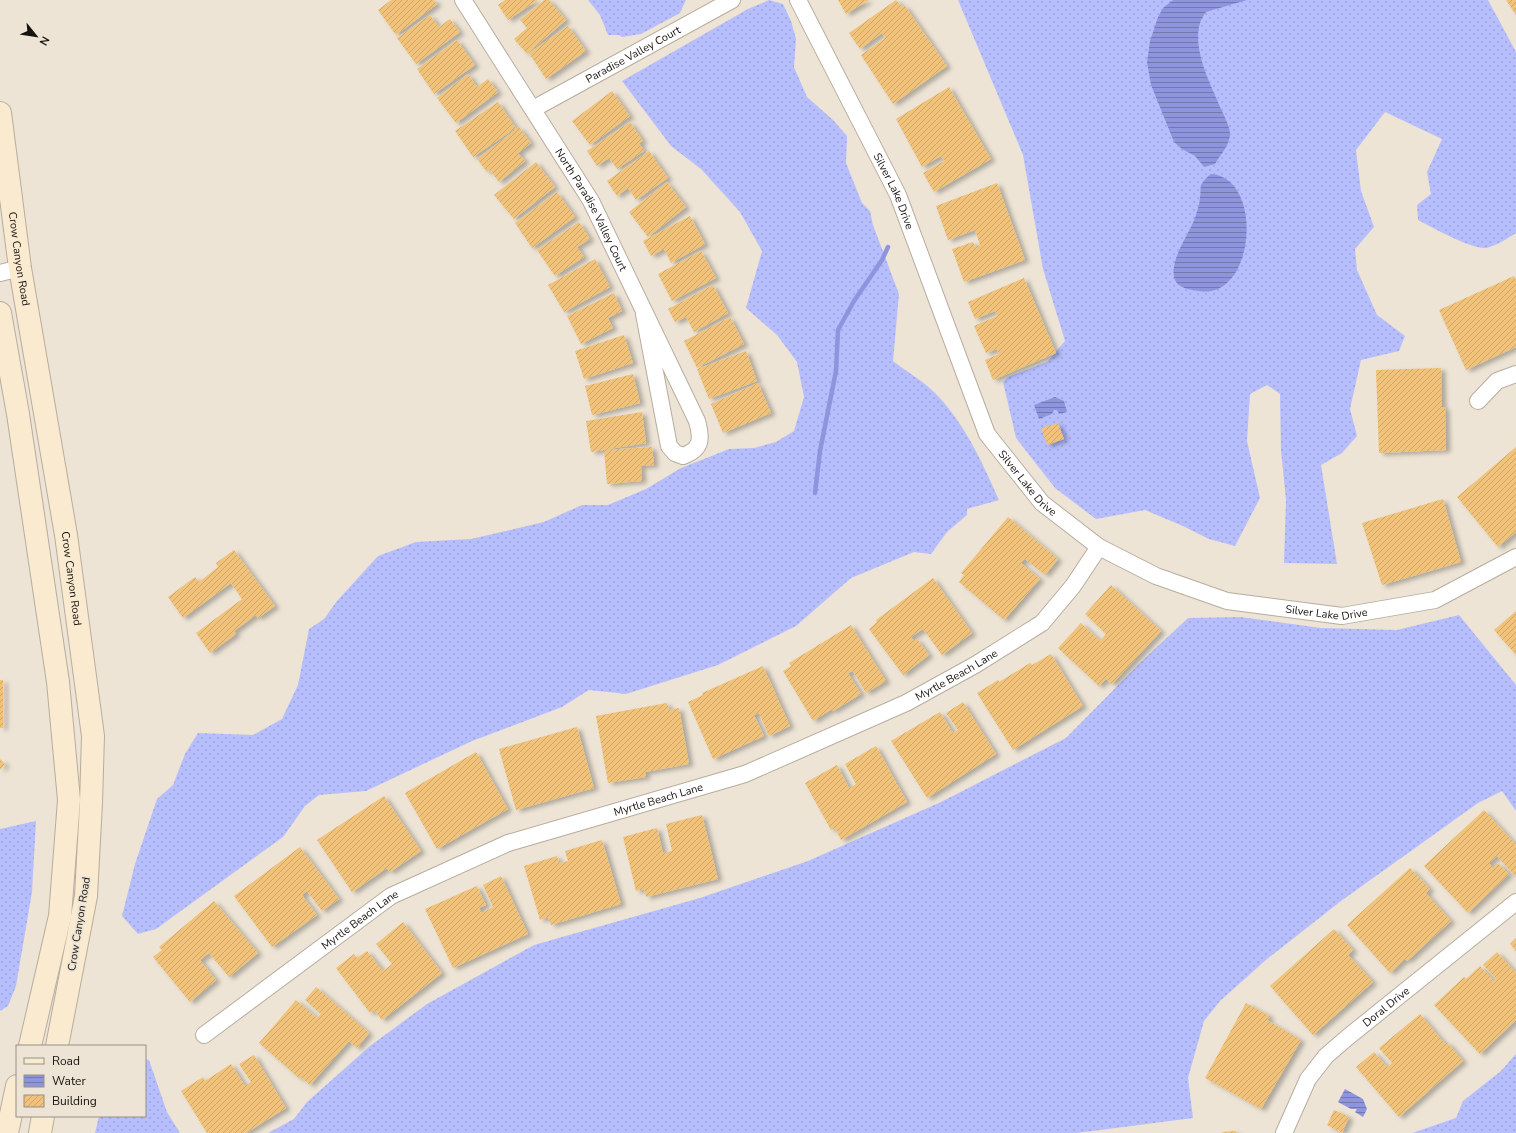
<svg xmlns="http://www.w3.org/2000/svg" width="1516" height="1133" viewBox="0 0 1516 1133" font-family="'Nunito Sans',sans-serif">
  <defs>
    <pattern id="grass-dots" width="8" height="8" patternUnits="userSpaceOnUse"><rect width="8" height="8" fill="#b7befd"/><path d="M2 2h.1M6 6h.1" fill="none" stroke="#9da2d8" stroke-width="1.8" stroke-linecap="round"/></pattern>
    <pattern id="water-rules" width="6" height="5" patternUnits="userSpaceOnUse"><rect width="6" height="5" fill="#8e95dc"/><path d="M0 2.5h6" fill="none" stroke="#7378b1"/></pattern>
    <pattern id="building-hatch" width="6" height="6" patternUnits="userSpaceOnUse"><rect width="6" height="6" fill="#f0c27a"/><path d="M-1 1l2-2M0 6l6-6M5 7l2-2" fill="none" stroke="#cda668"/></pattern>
    <filter id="shadow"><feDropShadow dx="4.5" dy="2.5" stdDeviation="2" flood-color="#0004"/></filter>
  </defs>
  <rect width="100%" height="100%" fill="#ede4d5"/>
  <path fill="url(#grass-dots)" d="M 588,0 L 686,0 L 680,13 L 641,34 L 622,37 L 619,35 L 608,35 L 600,15 Z
    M 769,0 L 783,4 L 791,21 L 796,39 L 794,67 L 807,97 L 833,120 L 847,136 L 846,163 L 862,203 L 870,211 L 873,225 L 899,294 L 893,361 C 907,372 925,382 937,395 C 966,426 982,462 999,500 L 967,509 L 967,515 L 947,532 L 931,554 L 914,552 L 851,578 L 796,626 L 718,665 L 626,694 L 589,690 L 562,707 L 472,741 L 366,791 L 319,795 L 305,806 L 283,837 L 156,929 L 138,934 L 122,916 L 135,864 L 157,799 L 173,785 L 185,754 L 198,733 L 253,735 L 282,719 L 298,685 L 309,629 L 324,619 L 337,601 L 378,556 L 416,542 L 471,539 L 544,522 L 582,505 L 608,505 L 646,489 L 681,468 L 704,459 L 729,449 L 754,448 L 776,442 L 794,431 L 804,397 L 797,362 L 777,335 L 746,308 L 762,251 L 740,212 L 701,169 L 671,146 L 622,81 L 748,9 Z
    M 958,0 L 1488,0 L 1516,52 L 1516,233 C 1508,238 1496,246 1486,248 C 1470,249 1432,227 1418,220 L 1417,205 L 1431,194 L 1427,172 L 1442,139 L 1385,112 L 1356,150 L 1361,191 L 1374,227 L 1355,249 L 1357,270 L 1377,315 L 1405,336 L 1399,351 L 1361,360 L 1350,409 L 1357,436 L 1342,453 L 1321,465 L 1337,564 L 1284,563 L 1286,500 L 1281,450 L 1280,394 L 1267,385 L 1250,394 L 1247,441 L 1260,498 L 1235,546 L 1209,539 L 1183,526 L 1145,510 L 1096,519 L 1055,488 L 1016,438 L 1003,382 L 1008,377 L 1047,362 L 1065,341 L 1043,269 L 1023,155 Z
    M 1459,615 L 1516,685 L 1516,811 L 1502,791 L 1478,803 L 1341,901 L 1267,959 L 1220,1001 L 1204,1021 L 1188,1078 L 1193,1118 L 1077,1133 L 268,1133 L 294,1119 L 307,1102 L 370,1046 L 427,1004 L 534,945 L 700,898 L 808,861 L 941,802 L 1066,738 L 1142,661 L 1188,618 L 1240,617 L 1321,628 L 1397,630 Z
    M 36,821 L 32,892 L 16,986 L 8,1006 L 0,1011 L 0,829 Z
    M 1516,1054 L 1516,1133 L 1412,1133 L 1456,1118 L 1463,1101 L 1501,1071 Z
    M 145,1059 L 149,1060 L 167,1112 L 180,1133 L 95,1133 L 99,1116 L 145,1116 Z"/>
  <path fill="url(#water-rules)" d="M 1173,0 L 1247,0 L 1206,12 C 1185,37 1211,85 1222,111 C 1225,118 1230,127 1230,134 C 1230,145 1220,155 1215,164 L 1204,167 L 1195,156 L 1182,149 L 1174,142 L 1151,85 L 1147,62 L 1150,41 L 1158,17 L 1163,8 Z
    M 1211,174 C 1265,178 1255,301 1199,291 C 1191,290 1178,288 1175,280 C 1168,262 1189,234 1195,218 C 1197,211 1200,204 1200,197 C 1201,193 1200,189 1201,185 C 1204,180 1207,177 1211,174 Z
    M 1055,397 L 1064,401 L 1067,412 L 1059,414 L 1057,410 L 1054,410 L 1052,414 L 1039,419 L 1034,405 Z
    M 1345,1089 L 1363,1099 L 1367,1109 L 1363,1117 L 1355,1112 L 1357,1109 L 1351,1109 L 1338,1102 Z"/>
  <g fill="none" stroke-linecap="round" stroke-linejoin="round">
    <path stroke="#8e95dc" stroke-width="4.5" d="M 815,493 L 820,451 L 836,371 L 838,330 L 854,301 L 882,260 L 888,247"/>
  </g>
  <path fill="url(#building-hatch)" filter="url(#shadow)" d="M 391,0 L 434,0 L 437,4 L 396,35 L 378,10 Z
    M 505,0 L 538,0 L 508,20 L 498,5 Z
    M 544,0 L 549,0 L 566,20 L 527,54 L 514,39 L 527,28 L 520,20 Z
    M 838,0 L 869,0 L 846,14 Z
    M 896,0 L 902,7 L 905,6 L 947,66 L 893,104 L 861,55 L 885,38 L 882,33 L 860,49 L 849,33 Z
    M 1506,0 L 1516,0 L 1516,15 Z
    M 430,15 L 439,27 L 450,19 L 460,32 L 416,64 L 397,38 Z
    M 568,26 L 586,51 L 546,79 L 529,53 Z
    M 457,40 L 475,65 L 434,94 L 417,69 Z
    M 468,74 L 477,87 L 488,79 L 498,92 L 456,123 L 437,98 Z
    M 949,87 L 991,159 L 934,192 L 923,173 L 944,161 L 941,156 L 922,167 L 896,119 Z
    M 612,91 L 630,116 L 590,145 L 572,121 Z
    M 498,102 L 516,128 L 473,157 L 455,131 Z
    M 630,122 L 643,141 L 639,143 L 644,151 L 617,169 L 609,158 L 597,166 L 587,151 Z
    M 519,127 L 531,143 L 518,153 L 525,161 L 499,182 L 490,170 L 487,172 L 477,159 Z
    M 649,151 L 668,178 L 636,200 L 628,188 L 617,196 L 607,181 Z
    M 536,162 L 555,187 L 514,219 L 494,195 Z
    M 667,182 L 686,207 L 648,237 L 629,212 Z
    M 997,183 L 1025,260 L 964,282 L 952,249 L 973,242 L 975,247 L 980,245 L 975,230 L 948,240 L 936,206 Z
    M 557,192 L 575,217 L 532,248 L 515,223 Z
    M 690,216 L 705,244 L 671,263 L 664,249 L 651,256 L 643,241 Z
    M 579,222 L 590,239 L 577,247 L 584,257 L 555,276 L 537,250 Z
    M 701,251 L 716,278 L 672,301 L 658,274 Z
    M 595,259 L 610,287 L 564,312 L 548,285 Z
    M 1514,276 L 1516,280 L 1516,347 L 1466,370 L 1439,310 Z
    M 1024,278 L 1056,353 L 993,380 L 985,360 L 999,354 L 997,349 L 986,353 L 974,326 L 997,316 L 995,311 L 975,319 L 968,302 Z
    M 713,285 L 728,313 L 694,332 L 686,317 L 675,322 L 668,309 Z
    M 614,293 L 622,311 L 608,318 L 613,328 L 581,344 L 567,316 Z
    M 730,317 L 744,344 L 697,368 L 684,341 Z
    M 624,335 L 633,363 L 584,379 L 575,351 Z
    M 746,351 L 757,381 L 709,399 L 697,369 Z
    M 1441,368 L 1442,407 L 1445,407 L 1446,450 L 1379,453 L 1376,370 Z
    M 633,374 L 640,403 L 592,415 L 585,386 Z
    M 758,383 L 771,413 L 723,433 L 711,404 Z
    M 642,412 L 646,443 L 591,452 L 586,421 Z
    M 1058,423 L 1064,439 L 1047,445 L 1041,428 Z
    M 652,447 L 654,465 L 641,466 L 642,481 L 607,484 L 604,450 Z
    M 1516,447 L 1516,532 L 1498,547 L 1457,497 Z
    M 1443,499 L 1461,562 L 1382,585 L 1362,523 Z
    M 1008,517 L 1058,559 L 1045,575 L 1025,559 L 1021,563 L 1040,579 L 1004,620 L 959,582 L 964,575 L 961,573 Z
    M 234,550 L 275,606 L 258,618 L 256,615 L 234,631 L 236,634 L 210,653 L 196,633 L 242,599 L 231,583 L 183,618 L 168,597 L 195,577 L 199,582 L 218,567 L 216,563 Z
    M 933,578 L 972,633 L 942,655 L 923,629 L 911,637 L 914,641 L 917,639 L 929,655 L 903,675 L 869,629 L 877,622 L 876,620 Z
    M 1111,585 L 1161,631 L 1112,684 L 1106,679 L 1099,686 L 1058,648 L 1081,623 L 1100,641 L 1106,634 L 1085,614 Z
    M 1516,611 L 1516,655 L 1494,630 Z
    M 851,625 L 886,681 L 866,693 L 853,671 L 848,673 L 861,694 L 833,711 L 832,709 L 813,721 L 783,671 L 791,666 L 789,663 Z
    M 1051,654 L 1083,706 L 1013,750 L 977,693 L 998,680 L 999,682 L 1030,663 L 1032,665 Z
    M 763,666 L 790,726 L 769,736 L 759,713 L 754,715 L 764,736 L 713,759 L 688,702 L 703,695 L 702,693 Z
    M 0,680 L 3,680 L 3,728 L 0,728 Z
    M 963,702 L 996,754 L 927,798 L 891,741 L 940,712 L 953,733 L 958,730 L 946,713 Z
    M 667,703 L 669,710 L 679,708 L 689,764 L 645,772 L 646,777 L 608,783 L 596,716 Z
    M 577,727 L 594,788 L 516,810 L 499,749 Z
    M 876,746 L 907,802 L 841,840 L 835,828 L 831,830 L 805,783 L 837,765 L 849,788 L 856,784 L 845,764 Z
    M 476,752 L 508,809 L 437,849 L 405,793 Z
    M 0,759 L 5,764 L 0,770 Z
    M 384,796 L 421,851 L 390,872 L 387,868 L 352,892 L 317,840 Z
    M 1484,810 L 1516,845 L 1516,873 L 1514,875 L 1497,856 L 1489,863 L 1493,868 L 1498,863 L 1509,874 L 1468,913 L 1424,866 Z
    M 702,815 L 718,879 L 646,897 L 644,889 L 636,891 L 623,837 L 657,828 L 663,853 L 672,851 L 666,824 Z
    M 602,840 L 621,904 L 551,925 L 548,917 L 540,920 L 524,866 L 557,856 L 559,863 L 568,861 L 565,851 Z
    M 300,847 L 339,899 L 322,911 L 307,891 L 302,895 L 317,915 L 272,947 L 234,896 Z
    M 1410,868 L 1430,889 L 1426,893 L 1451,921 L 1407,961 L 1405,959 L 1390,973 L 1347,925 Z
    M 501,876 L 528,934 L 453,968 L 425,909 L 477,886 L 486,905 L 479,908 L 482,913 L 493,907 L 483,885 Z
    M 214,901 L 258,953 L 229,977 L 209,953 L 200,960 L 216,980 L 190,1002 L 153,957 L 162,950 L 159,947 Z
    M 403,922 L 442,973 L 382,1020 L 374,1010 L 370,1013 L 336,968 L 354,954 L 357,958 L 367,951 L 383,971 L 392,964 L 376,944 Z
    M 1334,929 L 1353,950 L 1348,955 L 1373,982 L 1313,1035 L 1270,986 Z
    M 1516,938 L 1516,951 L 1510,944 Z
    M 1497,952 L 1516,973 L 1516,1020 L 1480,1054 L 1434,1005 L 1464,977 L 1466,979 L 1480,966 L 1494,981 L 1496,979 L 1483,965 Z
    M 316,987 L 369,1033 L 357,1048 L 349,1041 L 310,1085 L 301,1077 L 300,1079 L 259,1043 L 296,1000 L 317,1018 L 321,1014 L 305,1000 Z
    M 1246,1003 L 1270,1016 L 1267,1020 L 1301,1040 L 1261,1109 L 1205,1078 Z
    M 1420,1014 L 1445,1044 L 1447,1042 L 1463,1061 L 1399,1117 L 1356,1067 L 1374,1052 L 1387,1067 L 1392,1063 L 1379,1048 Z
    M 254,1055 L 286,1108 L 246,1133 L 207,1133 L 181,1091 L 203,1077 L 205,1081 L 231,1064 L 245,1086 L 251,1082 L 239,1064 Z
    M 1334,1110 L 1349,1117 L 1342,1133 L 1327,1125 Z
    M 1236,1131 L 1237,1133 L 1222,1133 L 1222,1132 Z"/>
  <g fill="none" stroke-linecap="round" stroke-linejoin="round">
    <g stroke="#b6ad9f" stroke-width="18">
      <g id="street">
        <path id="s1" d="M 463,0 L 591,201 L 697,421 C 702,439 702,449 683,456 L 675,453 L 669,446 L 644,314"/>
        <path id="s2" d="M 798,0 L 898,195 L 987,434 L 1042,503 L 1099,547 L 1156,576 L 1227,601 L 1342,616 L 1435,600 L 1516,557"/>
        <path id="s3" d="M 533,109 L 732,0"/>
        <path d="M 0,273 L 20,268"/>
        <path d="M 1478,401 L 1497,381 L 1516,374"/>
        <path id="s4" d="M 204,1035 L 391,896 L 508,843 L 745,774 L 906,703 L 975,665 L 1042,623 L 1073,586 L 1099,547"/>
        <path id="s5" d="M 1284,1133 L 1308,1079 L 1326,1056 L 1348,1037 L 1516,902"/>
      </g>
    </g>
    <g stroke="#b6ad9f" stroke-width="24">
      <g id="secondary">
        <path id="s6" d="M 0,113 L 20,268 L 66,535 L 93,736 L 91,803 L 86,896 L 57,1046"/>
        <path d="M 0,313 L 18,414 L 58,682 L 69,800 L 60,916 L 30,1046"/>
        <path d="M 7,1133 L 17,1086"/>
        <path d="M 40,1133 L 43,1116"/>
      </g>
    </g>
    <use href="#street" stroke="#fff" stroke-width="16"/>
    <use href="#secondary" stroke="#f9ead0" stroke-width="22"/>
  </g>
  <g text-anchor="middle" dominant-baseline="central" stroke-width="3.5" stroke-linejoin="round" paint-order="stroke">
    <g font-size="11" fill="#16120d" stroke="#ede4d5">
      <text stroke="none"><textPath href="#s3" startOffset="114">Paradise Valley Court</textPath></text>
      <text stroke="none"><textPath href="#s2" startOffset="214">Silver Lake Drive</textPath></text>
      <text stroke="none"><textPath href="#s1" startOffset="246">North Paradise Valley Court</textPath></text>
      <text stroke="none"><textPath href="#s6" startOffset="147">Crow Canyon Road</textPath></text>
      <text stroke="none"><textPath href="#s2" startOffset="538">Silver Lake Drive</textPath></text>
      <text stroke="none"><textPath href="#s6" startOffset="471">Crow Canyon Road</textPath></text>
      <text stroke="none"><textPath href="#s2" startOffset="874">Silver Lake Drive</textPath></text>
      <text stroke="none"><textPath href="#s4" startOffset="842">Myrtle Beach Lane</textPath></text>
      <text stroke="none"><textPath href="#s4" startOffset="518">Myrtle Beach Lane</textPath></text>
      <text stroke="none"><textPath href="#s4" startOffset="194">Myrtle Beach Lane</textPath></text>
      <text transform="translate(79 924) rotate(-81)">Crow Canyon Road</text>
      <text stroke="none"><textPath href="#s5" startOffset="166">Doral Drive</textPath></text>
    </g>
  </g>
  <rect x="16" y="1045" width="130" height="72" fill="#ede4d5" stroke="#979085"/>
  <rect x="24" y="1058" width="20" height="6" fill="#f9ead0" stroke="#979085"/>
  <text x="52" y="1065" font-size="12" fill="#16120d">Road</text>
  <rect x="24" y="1075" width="20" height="12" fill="url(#water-rules)" stroke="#979085"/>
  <text x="52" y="1085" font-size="12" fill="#16120d">Water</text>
  <rect x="24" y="1095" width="20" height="12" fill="url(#building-hatch)" stroke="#979085"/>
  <text x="52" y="1105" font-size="12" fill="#16120d">Building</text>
  <g transform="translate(36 36) rotate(120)" stroke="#ede4d5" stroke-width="3" paint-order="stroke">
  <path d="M0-3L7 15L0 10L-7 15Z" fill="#16120d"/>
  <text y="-6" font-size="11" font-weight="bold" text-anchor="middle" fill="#16120d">N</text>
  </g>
</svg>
